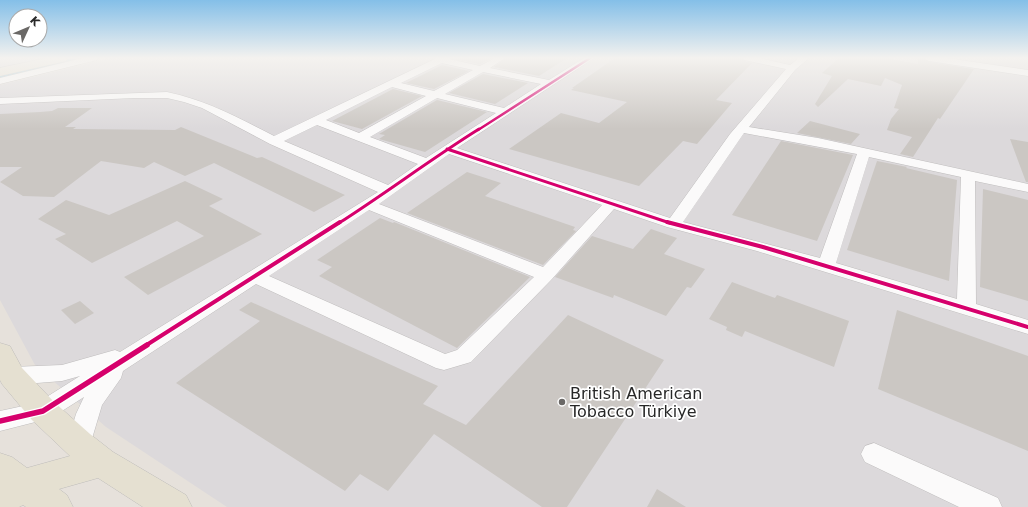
<svg xmlns="http://www.w3.org/2000/svg" width="1028" height="507" viewBox="0 0 1028 507" font-family="'DejaVu Sans',sans-serif">
  <rect width="100%" height="100%" fill="#e6e1db"/>
  <path fill="#dcd9db" d="M 0,58 L 43,58 L 0,68 Z
    M 111,58 L 1028,58 L 1028,507 L 227,507 L 106,427 L 35,365 L 0,300 L 0,85 Z"/>
  <g fill="none" stroke-linecap="round" stroke-linejoin="round">
    <path stroke="#8ed0e8" stroke-width="3" d="M 0,77 L 78,58"/>
  </g>
  <path fill="#cbc7c3" d="M 457,58 L 492,58 L 480,64 L 455,59 Z
    M 506,58 L 567,58 L 539,76 L 494,67 Z
    M 615,58 L 742,58 L 744,61 L 752,63 L 716,100 L 732,103 L 697,144 L 683,141 L 639,186 L 509,149 L 561,113 L 599,123 L 627,102 L 571,90 L 574,88 L 572,88 Z
    M 839,58 L 883,58 L 918,64 L 918,58 L 923,58 L 929,62 L 974,69 L 940,119 L 938,118 L 913,157 L 900,154 L 912,137 L 887,130 L 891,119 L 899,109 L 894,108 L 902,85 L 885,78 L 881,86 L 848,79 L 818,107 L 815,104 L 832,76 L 822,73 Z
    M 442,65 L 469,71 L 434,89 L 406,83 Z
    M 483,74 L 528,83 L 495,104 L 449,93 Z
    M 393,89 L 422,96 L 362,129 L 332,121 Z
    M 437,100 L 487,112 L 425,152 L 379,139 L 385,135 L 379,134 Z
    M 58,108 L 92,108 L 65,127 L 76,127 L 73,129 L 175,130 L 181,127 L 257,158 L 262,157 L 345,195 L 314,212 L 214,163 L 185,176 L 154,162 L 144,168 L 101,161 L 54,197 L 23,196 L 0,182 L 22,167 L 0,167 L 0,114 L 40,112 L 52,111 Z
    M 810,121 L 860,134 L 851,144 L 797,133 Z
    M 1010,139 L 1028,142 L 1028,182 L 1026,182 Z
    M 781,141 L 853,155 L 817,241 L 732,215 Z
    M 877,161 L 907,167 L 906,168 L 957,180 L 949,281 L 847,250 Z
    M 467,172 L 501,183 L 485,196 L 575,227 L 573,230 L 576,231 L 543,265 L 407,213 Z
    M 185,181 L 223,199 L 209,206 L 262,234 L 148,295 L 124,277 L 204,236 L 177,221 L 92,263 L 55,239 L 66,234 L 38,219 L 66,200 L 109,215 Z
    M 983,189 L 1028,200 L 1028,301 L 980,287 Z
    M 380,218 L 393,223 L 394,222 L 530,277 L 457,348 L 319,276 L 332,267 L 317,260 Z
    M 651,229 L 677,238 L 664,254 L 705,269 L 691,288 L 687,287 L 666,316 L 614,295 L 613,298 L 555,277 L 592,236 L 633,249 Z
    M 732,282 L 775,298 L 777,295 L 849,321 L 834,367 L 745,331 L 742,337 L 726,330 L 727,327 L 709,319 Z
    M 80,301 L 94,313 L 75,324 L 61,310 Z
    M 251,302 L 438,386 L 423,404 L 466,425 L 568,315 L 664,360 L 567,507 L 542,507 L 434,434 L 388,491 L 360,474 L 345,491 L 176,383 L 260,321 L 239,310 Z
    M 897,310 L 1028,356 L 1028,451 L 878,389 Z
    M 657,489 L 686,507 L 647,507 Z"/>
  <g fill="none" stroke-linecap="round" stroke-linejoin="round">
    <g stroke="#bfbdbd" stroke-width="1">
      <path id="minor" d="M 83,58 L 99,58 L 97,60 L 0,84 L 0,78 Z
        M 437,58 L 449,58 L 449,59 L 480,66 L 495,58 L 505,58 L 490,68 L 549,80 L 584,58 L 594,58 L 457,148 L 670,218 L 730,134 L 786,69 L 744,60 L 743,58 L 759,58 L 790,65 L 799,58 L 809,58 L 795,70 L 749,127 L 818,138 L 1028,184 L 1028,192 L 975,181 L 976,304 L 1028,320 L 1028,334 L 757,251 L 667,227 L 614,209 L 552,279 L 471,362 L 444,370 L 436,368 L 256,284 L 123,371 L 121,378 L 102,405 L 88,452 L 79,455 L 70,452 L 67,444 L 76,414 L 84,397 L 51,418 L 0,431 L 0,411 L 37,403 L 80,376 L 62,381 L 12,385 L 4,382 L 1,376 L 4,370 L 12,367 L 62,365 L 115,350 L 120,352 L 378,192 L 270,144 L 202,108 L 184,102 L 167,98 L 134,98 L 0,104 L 0,98 L 167,92 C 206,100 239,118 274,136 ZM 442,63 L 473,70 L 434,91 L 401,83 ZM 483,72 L 541,84 L 504,108 L 445,94 ZM 392,87 L 426,96 L 359,133 L 326,120 ZM 437,98 L 496,113 L 426,158 L 370,137 ZM 317,125 L 418,164 L 388,185 L 284,141 ZM 744,133 L 857,154 L 820,258 L 683,222 ZM 449,154 L 602,205 L 543,267 L 379,204 ZM 869,157 L 961,177 L 957,299 L 836,263 ZM 369,210 L 534,277 L 457,350 L 445,354 L 269,276 Z
        M 924,58 L 946,58 L 1028,70 L 1028,76 L 929,61 Z
        M 874,443 L 998,498 L 1002,507 L 959,507 L 865,462 L 861,454 L 865,446 Z"/>
    </g>
    <g stroke="#bfbdbb" stroke-width="1">
      <path id="major" d="M 47,58 L 68,58 L 66,61 L 0,76 L 0,68 Z
        M 0,343 L 10,346 L 22,368 L 54,402 L 90,434 L 113,452 L 186,495 L 192,507 L 143,507 L 98,478 L 59,489 L 67,495 L 73,507 L 26,507 L 23,505 L 19,507 L 0,507 L 0,453 L 12,457 L 27,468 L 70,456 L 32,420 L 2,384 L 0,380 Z"/>
    </g>
    <use href="#minor" fill="#fbfafa" fill-rule="evenodd"/>
    <use href="#major" fill="#e5e0d1" fill-rule="evenodd"/>
    <g stroke="#fff" stroke-width="4">
      <path id="cycleway-far3" d="M 478,130 L 590,58"/>
    </g>
    <g stroke="#fff" stroke-width="5">
      <path id="cycleway-far2" d="M 447,149 L 670,223
        M 339,223 C 386,193 431,159 479,129"/>
    </g>
    <g stroke="#fff" stroke-width="6">
      <path id="cycleway-far1" d="M 667,222 L 763,247 L 1028,327
        M 145,346 L 340,222"/>
    </g>
    <g stroke="#fff" stroke-width="8">
      <path id="cycleway" d="M 0,421 L 43,411 L 147,345"/>
    </g>
    <use href="#cycleway-far3" stroke="#d6006c" stroke-width="2.5"/>
    <use href="#cycleway-far2" stroke="#d6006c" stroke-width="3"/>
    <use href="#cycleway-far1" stroke="#d6006c" stroke-width="4"/>
    <use href="#cycleway" stroke="#d6006c" stroke-width="5.5"/>
  </g>
  <linearGradient id="sky" x2="0" y2="1"><stop stop-color="#84bfe8"/><stop offset="0.45" stop-color="#f4f2ef"/><stop offset="1" stop-color="#f4f2ef" stop-opacity="0"/></linearGradient>
  <rect width="1028" height="129" fill="url(#sky)"/>
  <circle fill="#6a6866" stroke="#fff" stroke-width="1.5" cx="562" cy="402" r="4"/>
  <g text-anchor="middle" dominant-baseline="central" stroke-width="3.5" stroke-linejoin="round" paint-order="stroke">
    <g font-size="16" fill="#272727" stroke="#fff" text-anchor="start">
      <text x="570" y="393">British American<tspan x="570" dy="18">Tobacco Türkiye</tspan></text>
    </g>
  </g>
  <g transform="translate(28 28) rotate(46)"><circle r="19" fill="#ffffff" stroke="#a9a9a9"/>
  <path d="M0-3L7 15L0 10L-7 15Z" fill="#6a6866"/>
  <text y="-6" font-size="11" font-weight="bold" text-anchor="middle" fill="#272727">K</text>
  </g>
</svg>
